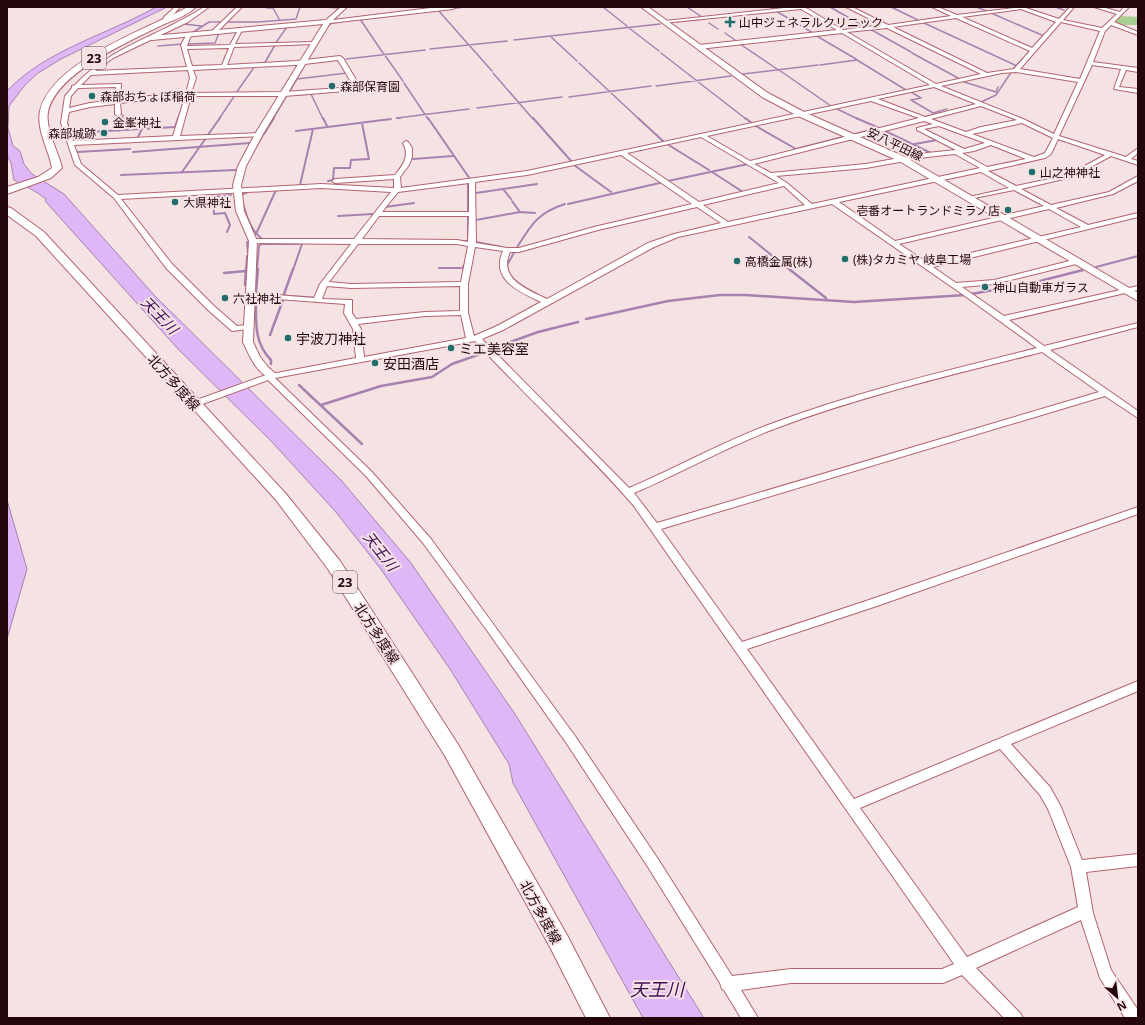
<svg xmlns="http://www.w3.org/2000/svg" width="1145" height="1025" viewBox="0 0 1145 1025" font-family="'Noto Sans','Noto Sans JP',sans-serif">
  <rect width="100%" height="100%" fill="#f5e3e4"/>
  <path fill="#aacd91" d="M 1120,16 L 1138,17 L 1138,25 L 1118,25 L 1114,24 Z"/>
  <path fill="#dfb6f6" stroke="#a781b0" d="M 156,7 L 167,7 L 61,59 L 38,73 L 25,85 L 9,106 L 8,128 L 13,146 L 20,151 L 24,164 L 32,174 L 64,194 L 155,296 L 341,480 L 411,563 L 515,714 L 704,1018 L 643,1018 L 513,783 L 509,764 L 450,669 L 380,568 L 335,511 L 272,442 L 178,349 L 45,201 L 46,199 C 36,191 25,186 14,180 L 11,163 L 7,155 L 7,91 C 47,49 107,35 156,7 Z
    M 7,500 L 27,569 L 7,639 Z"/>
  <g fill="none" stroke-linecap="round" stroke-linejoin="round">
    <path stroke="#a781b0" stroke-width="1.5" d="M 268,7 L 267,8 L 273,8 L 279,19
      M 324,7 L 339,8
      M 347,7 L 371,7
      M 603,7 L 627,26
      M 687,7 L 702,17
      M 770,7 L 774,10
      M 830,7 L 867,28
      M 891,7 L 920,21
      M 976,7 L 987,11
      M 1055,7 L 1064,10
      M 450,9 L 464,7
      M 438,10 L 468,44
      M 776,11 L 813,33
      M 991,13 L 1044,36
      M 328,19 L 339,8
      M 360,19 L 383,53
      M 1058,20 L 1068,9
      M 224,22 L 258,22 L 296,19 L 300,7
      M 674,22 L 704,19
      M 709,23 L 718,29
      M 924,23 L 1017,66
      M 184,24 L 201,26
      M 327,26 L 332,23 L 340,22
      M 629,28 L 659,51
      M 870,29 L 911,52
      M 192,33 L 209,22 L 221,22
      M 725,33 L 738,42
      M 815,35 L 856,59
      M 550,36 L 577,61
      M 514,40 L 660,24
      M 187,44 L 215,43 L 219,33 L 223,33
      M 275,44 L 287,27
      M 740,44 L 777,69
      M 469,45 L 492,71
      M 158,46 L 183,44
      M 430,49 L 507,41
      M 661,53 L 746,119
      M 912,53 L 958,78
      M 384,54 L 403,81
      M 346,59 L 425,50
      M 857,60 L 906,90
      M 579,63 L 639,119
      M 264,64 L 275,45
      M 820,65 L 857,60
      M 1014,68 L 1030,51
      M 779,70 L 831,106
      M 493,73 L 533,119
      M 743,74 L 818,65
      M 297,79 L 347,73
      M 961,81 L 996,92 L 998,87
      M 404,83 L 428,119
      M 656,86 L 731,76
      M 911,92 L 921,98 L 911,100 L 933,113 L 947,109
      M 239,93 L 236,93 L 255,66 L 257,66
      M 289,93 L 306,63 L 308,63
      M 193,94 L 191,94 L 194,82
      M 298,95 L 311,94 L 323,119
      M 569,97 L 651,86
      M 979,103 L 996,95 L 1012,71
      M 477,108 L 562,97
      M 835,108 L 858,119
      M 924,117 L 940,113
      M 397,118 L 469,109
      M 122,119 L 123,115
      M 178,119 L 180,113
      M 219,119 L 235,95
      M 273,119 L 287,95 L 291,95"/>
    <path stroke="#a781b0" stroke-width="2" d="M 323,118 L 327,126
      M 397,118 L 400,118
      M 428,118 L 470,179 L 468,179
      M 533,118 L 572,162
      M 638,118 L 663,141
      M 745,118 L 752,123
      M 67,123 L 72,133 L 175,127 L 178,118
      M 754,125 L 796,149 L 843,137
      M 883,130 L 931,153 L 928,153
      M 119,131 L 122,118
      M 296,131 L 391,119
      M 264,134 L 274,118
      M 855,134 L 879,128 L 856,118
      M 207,136 L 220,118
      M 137,139 L 142,129
      M 667,144 L 709,170
      M 915,144 L 937,140
      M 77,152 L 130,149
      M 133,152 L 250,143
      M 252,154 L 263,135
      M 413,159 L 453,156
      M 574,165 L 611,192
      M 182,172 L 206,138
      M 712,172 L 743,192 L 741,193
      M 121,175 L 236,170
      M 328,181 L 333,180 L 334,168 L 350,168 L 351,160 L 369,159 L 362,123
      M 668,181 L 748,164
      M 468,184 L 468,212
      M 300,185 L 313,129
      M 309,188 L 317,188
      M 503,189 L 511,199
      M 250,191 L 241,195 C 245,211 249,231 264,240
      M 476,193 L 537,184
      M 512,201 L 520,212
      M 568,204 L 664,182
      M 385,207 L 414,203
      M 338,216 L 373,214
      M 476,220 L 520,212 L 535,213
      M 227,232 L 230,225 L 225,213 L 214,214 L 213,197 L 231,195
      M 256,234 L 276,190
      M 749,237 L 790,270
      M 457,241 L 468,241 L 468,214
      M 247,242 L 248,253
      M 476,242 L 502,247
      M 516,249 C 531,225 537,213 565,204
      M 506,267 L 515,251
      M 1096,267 L 1138,256
      M 439,268 L 462,268 L 465,264
      M 246,270 L 247,256
      M 257,270 L 259,246 L 261,244 L 299,244
      M 293,270 L 302,244"/>
    <path stroke="#a781b0" stroke-width="2.5" d="M 293,269 L 284,294 L 286,296 L 315,298
      M 789,269 L 826,298
      M 224,273 L 246,271
      M 245,285 L 246,269
      M 256,292 L 258,269
      M 256,300 C 256,322 254,343 271,360 L 271,364
      M 586,319 L 668,301 L 720,295 L 746,295 L 854,302 L 966,295 L 1032,283 L 1083,270
      M 270,335 L 283,300
      M 491,349 L 538,332 L 578,322
      M 299,385 L 362,444
      M 321,405 L 381,386 L 432,377 L 452,364 L 483,353"/>
    <g stroke="#b2636d" stroke-width="2">
      <path id="minor" d="M 175,7 L 180,7 L 166,23 L 162,23 L 164,17 Z
        M 204,7 L 209,7 L 188,22 L 113,58 L 95,71 L 187,67 L 181,45 L 187,34 L 191,35 L 187,46 L 230,45 L 238,30 L 240,29 L 242,30 L 235,44 L 314,42 L 316,43 L 314,44 L 234,47 L 227,65 L 296,61 L 340,56 L 343,58 L 361,88 L 358,90 L 284,96 L 191,96 L 180,136 L 261,133 L 262,134 L 259,136 L 74,145 L 81,164 L 118,195 L 321,184 L 394,188 L 394,179 L 335,183 L 332,181 L 335,179 L 395,175 C 403,165 410,156 403,143 L 406,141 L 408,142 L 412,148 L 412,157 L 409,165 L 400,177 L 401,188 L 527,171 L 930,85 L 842,33 L 699,49 L 696,47 L 699,45 L 837,30 L 801,9 L 663,23 L 665,21 L 793,7 L 808,7 L 806,8 L 843,30 L 882,25 L 846,7 L 852,7 L 888,25 L 951,16 L 932,7 L 938,7 L 957,15 L 1023,7 L 1059,19 L 1070,7 L 1074,7 L 1063,20 L 1102,28 L 1117,14 L 1094,7 L 1102,7 L 1120,12 L 1124,7 L 1129,7 L 1114,22 L 1138,32 L 1138,35 L 1111,25 L 1105,31 L 1093,62 L 1138,68 L 1138,72 L 1126,70 L 1119,87 L 1138,89 L 1138,93 L 1114,89 L 1121,69 L 1092,65 L 1059,136 L 1126,157 L 1138,148 L 1138,153 L 1131,159 L 1138,161 L 1138,165 L 1111,156 L 1072,177 L 1021,189 L 1051,205 L 1109,192 L 1138,176 L 1138,181 L 1113,194 L 1056,208 L 1088,225 L 1138,213 L 1138,217 L 933,267 L 956,283 L 994,280 L 1077,259 L 1080,259 L 1080,263 L 994,284 L 962,287 L 1004,316 L 1138,286 L 1138,290 L 1009,320 L 1044,346 L 1138,323 L 1138,327 L 1050,350 L 1138,411 L 1138,418 L 1105,396 L 661,529 L 742,642 L 869,600 L 1138,507 L 1138,514 L 877,606 L 747,649 L 854,799 L 1138,681 L 1138,691 L 1011,744 L 1050,787 L 1061,807 L 1082,860 L 1138,854 L 1138,866 L 1086,872 L 1093,913 L 1111,970 L 1138,1010 L 1138,1018 L 1125,1018 L 1100,978 L 1081,920 L 976,968 L 1020,1013 L 1023,1018 L 1004,1018 L 962,975 L 943,983 L 791,983 L 741,990 L 758,1018 L 741,1018 L 724,990 L 722,989 L 720,983 L 648,867 L 567,744 L 486,629 L 423,543 L 366,476 L 268,380 L 197,406 L 191,406 L 190,404 L 191,402 L 266,375 L 356,358 L 353,329 L 344,313 L 345,304 L 250,297 L 246,295 L 250,293 L 314,298 L 320,284 L 351,244 L 253,243 L 249,241 L 253,239 L 354,239 L 391,192 L 321,188 L 121,199 L 172,264 L 214,306 L 237,326 L 248,325 L 252,327 L 248,329 L 232,331 L 208,310 L 166,268 L 114,198 L 75,165 L 61,123 L 65,96 L 72,88 L 72,86 L 75,85 C 110,47 161,35 204,7 ZM 1021,9 L 1056,22 L 1032,48 L 962,17 ZM 956,18 L 1030,51 L 1014,69 L 987,73 L 893,27 ZM 1061,22 L 1100,31 L 1080,79 L 1020,69 ZM 887,28 L 981,74 L 936,84 L 847,32 ZM 229,48 L 222,65 L 192,66 L 187,49 ZM 338,60 L 354,87 L 284,92 L 191,93 L 196,78 L 193,70 L 296,65 ZM 188,70 L 190,78 L 186,93 L 172,93 L 120,100 L 121,84 L 81,85 L 91,75 ZM 1016,72 L 1078,82 L 1054,134 L 1023,119 L 941,86 L 1002,73 ZM 116,87 L 114,100 L 90,103 L 69,108 L 71,96 L 78,88 ZM 934,87 L 976,104 L 925,117 L 878,99 ZM 172,97 L 185,97 L 173,136 L 73,141 L 67,123 L 69,112 L 90,107 L 115,104 L 115,114 L 118,116 L 121,114 L 120,103 ZM 871,101 L 919,118 L 750,161 L 707,136 ZM 981,106 L 1017,120 L 981,127 L 966,132 L 931,119 ZM 924,121 L 933,124 L 917,128 L 917,130 L 956,150 L 927,153 L 866,164 L 771,173 L 754,164 ZM 1022,123 L 1053,138 L 1045,153 L 1034,157 L 972,134 ZM 939,126 L 985,143 L 964,149 L 924,129 ZM 701,137 L 779,183 L 699,202 L 627,153 ZM 1058,139 L 1105,155 L 1068,175 L 1016,186 L 988,171 L 1045,158 L 1051,154 ZM 991,145 L 1026,159 L 987,167 L 962,153 L 974,151 ZM 955,154 L 980,168 L 812,204 L 787,183 L 776,176 L 866,168 L 927,157 ZM 621,155 L 692,204 L 594,227 L 519,248 L 507,248 L 476,243 L 475,182 L 527,175 ZM 981,172 L 1009,188 L 969,197 L 969,199 L 1014,190 L 1044,206 L 895,241 L 839,202 ZM 469,183 L 469,212 L 382,212 L 398,192 ZM 784,186 L 805,205 L 728,222 L 703,205 ZM 832,204 L 965,296 L 1037,348 C 946,371 855,392 768,425 C 720,443 676,468 629,488 L 482,339 L 503,330 L 654,247 L 678,237 ZM 697,207 L 721,223 L 674,234 L 648,243 L 547,299 C 527,289 498,279 510,252 L 519,252 L 598,230 ZM 1049,209 L 1081,227 L 928,263 L 899,244 ZM 379,216 L 469,216 L 468,242 L 457,240 L 362,239 ZM 358,244 L 457,244 L 468,246 L 461,282 L 351,284 L 329,282 ZM 475,247 L 503,251 C 490,280 520,292 541,302 L 497,326 L 474,336 L 468,313 L 468,284 ZM 327,286 L 351,288 L 460,286 L 460,311 L 425,312 L 356,319 L 352,313 L 352,300 L 322,299 ZM 461,315 L 466,338 L 364,357 L 361,329 L 358,324 L 425,316 ZM 475,341 C 527,398 584,448 634,506 L 954,964 L 942,969 L 791,969 L 732,976 L 658,859 L 575,736 L 431,539 L 372,472 L 275,378 ZM 1042,352 L 1099,392 L 657,523 L 634,493 C 681,473 726,447 774,429 C 861,396 952,375 1042,352 ZM 1000,749 L 1040,795 L 1048,809 L 1071,867 L 1078,907 L 967,957 L 860,808 Z
        M 237,7 L 242,7 L 215,34 L 211,34 L 211,32 Z"/>
    </g>
    <g stroke="#b2636d" stroke-width="2">
      <path id="tertiary" d="M 341,7 L 347,7 L 333,20 L 439,7 L 456,7 L 453,9 L 330,23 L 263,134 L 246,166 L 241,185 L 244,211 L 257,241 L 253,342 L 260,357 L 268,367 L 278,376 L 273,379 C 257,375 249,355 243,342 L 249,241 L 236,211 L 233,185 L 238,166 L 255,134 L 323,24 L 152,40 L 149,38 L 152,36 L 326,20 Z"/>
    </g>
    <g stroke="#b2636d" stroke-width="2">
      <path id="secondary" d="M 641,7 L 648,7 L 768,93 L 804,112 L 905,157 L 1138,293 L 1138,301 L 899,161 L 798,116 L 762,97 Z"/>
    </g>
    <g stroke="#b2636d" stroke-width="2">
      <path id="primary" d="M 188,7 L 196,7 C 188,15 175,20 164,24 C 131,41 56,72 48,112 C 45,130 58,150 62,168 L 51,178 L 7,194 L 7,187 L 38,177 L 52,168 C 49,150 36,129 40,111 C 51,62 147,29 188,7 Z
        M 7,207 L 11,208 L 44,232 L 286,494 L 340,561 L 459,746 L 567,935 L 610,1018 L 586,1018 L 551,949 L 445,756 L 328,569 L 276,500 L 36,236 L 7,215 Z"/>
    </g>
    <use href="#minor" fill="#fff" fill-rule="evenodd"/>
    <use href="#tertiary" fill="#fff" fill-rule="evenodd"/>
    <use href="#secondary" fill="#fff" fill-rule="evenodd"/>
    <use href="#primary" fill="#fff" fill-rule="evenodd"/>
  </g>
  <g fill="#216d6b" stroke="#f5e3e4" stroke-width="1.5">
    <path d="M728 16h4v4h4v4h-4v4h-4v-4h-4v-4h4z"/>
    <circle cx="332" cy="86" r="4"/>
    <circle cx="92" cy="96" r="4"/>
    <circle cx="105" cy="122" r="4"/>
    <circle cx="104" cy="133" r="4"/>
    <circle cx="1032" cy="172" r="4"/>
    <circle cx="175" cy="202" r="4"/>
    <circle cx="1008" cy="210" r="4"/>
    <circle cx="845" cy="259" r="4"/>
    <circle cx="737" cy="261" r="4"/>
    <circle cx="985" cy="287" r="4"/>
    <circle cx="225" cy="298" r="4"/>
    <circle cx="288" cy="338" r="4"/>
    <circle cx="451" cy="348" r="4"/>
    <circle cx="375" cy="363" r="4"/>
  </g>
  <g text-anchor="middle" dominant-baseline="central" stroke-width="4" stroke-linejoin="round" paint-order="stroke">
    <g font-size="12" fill="#24060b" stroke="#f5e3e4" text-anchor="start">
      <text x="739" y="22">山中ジェネラルクリニック</text>
      <text x="340" y="86">森部保育園</text>
      <text x="100" y="96">森部おちょぼ稲荷</text>
      <text x="113" y="122">金峯神社</text>
      <text x="96" y="133" text-anchor="end">森部城跡</text>
      <text x="1040" y="172">山之神神社</text>
      <text x="183" y="202">大県神社</text>
      <text x="1000" y="210" text-anchor="end">壱番オートランドミラノ店</text>
      <text x="853" y="259">(株)タカミヤ 岐阜工場</text>
      <text x="745" y="261">高橋金属(株)</text>
      <text x="993" y="287">神山自動車ガラス</text>
      <text x="233" y="298">六社神社</text>
    </g>
    <g font-size="12" fill="#24060b" stroke="#f5e3e4">
      <text transform="translate(895 144) rotate(26)">安八平田線</text>
    </g>
    <g fill="#f5e3e4" stroke="#63484c" stroke-width="1">
      <rect x="82" y="47" width="24" height="22" rx="3"/>
      <rect x="333" y="571" width="24" height="22" rx="3"/>
    </g>
    <g font-size="13" font-weight="bold" fill="#24060b">
      <text x="94" y="58">23</text>
      <text x="345" y="582">23</text>
    </g>
    <g font-size="14" fill="#24060b" stroke="#f5e3e4" text-anchor="start">
      <text x="296" y="338">宇波刀神社</text>
      <text x="459" y="348">ミエ美容室</text>
      <text x="383" y="363">安田酒店</text>
    </g>
    <g font-size="14" fill="#24060b" stroke="#f5e3e4">
      <text transform="translate(174 382) rotate(48)">北方多度線</text>
      <text transform="translate(377 633) rotate(57)">北方多度線</text>
      <text transform="translate(541 912) rotate(61)">北方多度線</text>
    </g>
    <g font-size="15" font-style="italic" fill="#3f0a56" stroke="#f5e3e4">
      <text transform="translate(160 315) rotate(46)">天王川</text>
      <text transform="translate(381 551) rotate(52)">天王川</text>
    </g>
    <g font-size="18" font-style="italic" fill="#3f0a56" stroke="#f5e3e4">
      <text x="657" y="989">天王川</text>
    </g>
  </g>
  <rect width="1145" height="1025" fill="none" stroke="#24060b" stroke-width="16"/>
  <g transform="translate(1117 997) rotate(152)" stroke="#f5e3e4" stroke-width="3" paint-order="stroke">
  <path d="M0-3L7 15L0 10L-7 15Z" fill="#24060b"/>
  <text y="-6" font-size="11" font-weight="bold" text-anchor="middle" fill="#24060b">N</text>
  </g>
</svg>
